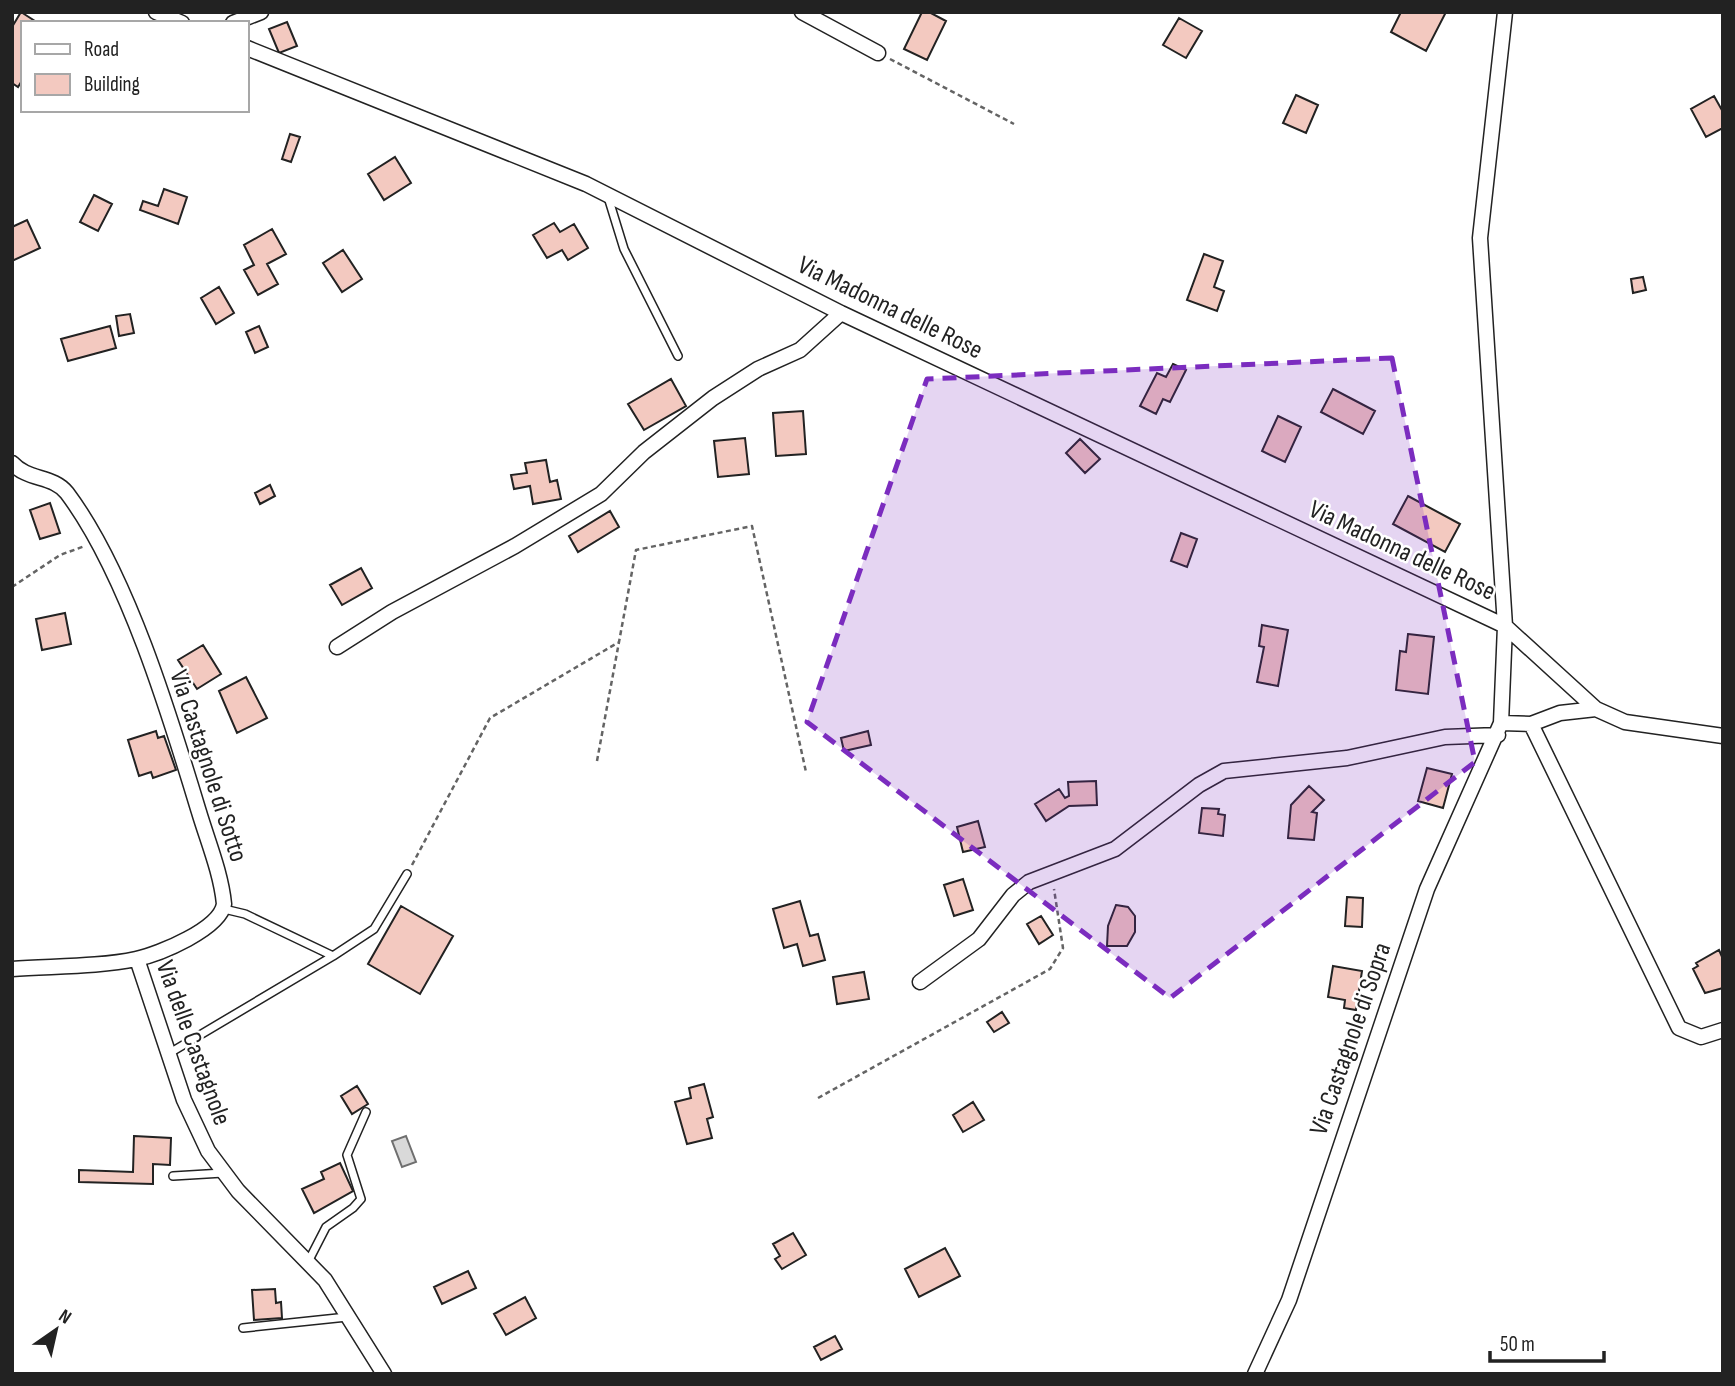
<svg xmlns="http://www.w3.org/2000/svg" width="1735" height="1386" viewBox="0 0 1735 1386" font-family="'Sofia Sans Condensed',sans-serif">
  <rect width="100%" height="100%" fill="#fff"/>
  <path fill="#d9d9d9" stroke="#6f6f6f" stroke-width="2" d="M 406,1136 L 416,1162 L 402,1167 L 392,1141 Z"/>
  <path fill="#f3c9c0" stroke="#222" stroke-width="2" d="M 21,12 L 38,23 L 23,23 L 23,79 L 18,87 L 12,83 L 12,27 Z
    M 922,12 L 929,12 L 946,21 L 927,60 L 904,49 Z
    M 1401,12 L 1446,12 L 1426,51 L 1391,32 Z
    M 1179,18 L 1202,31 L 1186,58 L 1163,45 Z
    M 287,22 L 297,46 L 279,53 L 269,29 Z
    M 1296,95 L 1318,105 L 1306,133 L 1283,123 Z
    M 1714,96 L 1723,112 L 1723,128 L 1706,137 L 1691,109 Z
    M 290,134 L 300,137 L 291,162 L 282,159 Z
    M 395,157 L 411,183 L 384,200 L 368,174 Z
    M 164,189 L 187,197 L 178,224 L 140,210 L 143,201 L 158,206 Z
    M 94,195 L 112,204 L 98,231 L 80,222 Z
    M 27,220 L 40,248 L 12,261 L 12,227 Z
    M 554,223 L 560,232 L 574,224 L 588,248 L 568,260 L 562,250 L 547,258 L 533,235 Z
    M 272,229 L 286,254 L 267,264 L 278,284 L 258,295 L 244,270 L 254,265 L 244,245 Z
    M 343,250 L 362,279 L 342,292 L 323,263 Z
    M 1204,254 L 1223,261 L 1214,287 L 1224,291 L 1217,311 L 1187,300 Z
    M 1643,277 L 1646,290 L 1633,293 L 1631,279 Z
    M 219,287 L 234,313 L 216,324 L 201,298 Z
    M 130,314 L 134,333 L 119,336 L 116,316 Z
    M 110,326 L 116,348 L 68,361 L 61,339 Z
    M 259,326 L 268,347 L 255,353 L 246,332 Z
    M 1173,364 L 1186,370 L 1170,402 L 1163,399 L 1156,414 L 1140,406 L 1157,373 L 1166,377 Z
    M 671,379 L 686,406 L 644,430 L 628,404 Z
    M 1333,389 L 1375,411 L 1363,434 L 1321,412 Z
    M 803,411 L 806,454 L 776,456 L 773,413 Z
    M 1278,416 L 1301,427 L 1285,462 L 1262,451 Z
    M 745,438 L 749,474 L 718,477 L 714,441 Z
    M 1080,439 L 1100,459 L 1085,473 L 1066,453 Z
    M 546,460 L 550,482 L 557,480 L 561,499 L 533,504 L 530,486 L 514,489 L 511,475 L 527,473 L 525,463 Z
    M 270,485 L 275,496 L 260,504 L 255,493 Z
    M 1408,496 L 1460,524 L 1445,552 L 1393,524 Z
    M 50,503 L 60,533 L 40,539 L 30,510 Z
    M 610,511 L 619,527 L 578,552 L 569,536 Z
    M 1181,533 L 1197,539 L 1187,567 L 1171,561 Z
    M 361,568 L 372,588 L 342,605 L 330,585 Z
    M 65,613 L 71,644 L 42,650 L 36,619 Z
    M 1262,625 L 1288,630 L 1278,686 L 1257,682 L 1264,647 L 1259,646 Z
    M 1408,634 L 1434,637 L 1428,694 L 1396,690 L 1400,651 L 1406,652 Z
    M 203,645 L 221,674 L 197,689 L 178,660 Z
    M 246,677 L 267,718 L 237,733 L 219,691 Z
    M 156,731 L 158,738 L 164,736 L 176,770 L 153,778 L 151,772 L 139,776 L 128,740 Z
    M 868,731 L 871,745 L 844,751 L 841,738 Z
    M 1427,768 L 1452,774 L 1443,808 L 1418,801 Z
    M 1096,781 L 1097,805 L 1069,806 L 1046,821 L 1035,804 L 1059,789 L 1065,798 L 1069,796 L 1068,782 Z
    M 1309,786 L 1324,800 L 1312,812 L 1317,813 L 1314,840 L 1288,838 L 1291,805 Z
    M 1202,808 L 1219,809 L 1218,814 L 1225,815 L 1223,836 L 1199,833 Z
    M 978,821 L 985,847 L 963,852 L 957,827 Z
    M 963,879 L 973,910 L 954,916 L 944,885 Z
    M 1347,897 L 1363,898 L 1362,927 L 1345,926 Z
    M 800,901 L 810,936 L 818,934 L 825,960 L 803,966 L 797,944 L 784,948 L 773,909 Z
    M 1116,905 L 1128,907 L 1135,916 L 1135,932 L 1127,946 L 1107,946 L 1108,926 Z
    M 401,906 L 453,936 L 420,994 L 368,964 Z
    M 1041,916 L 1053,935 L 1039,944 L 1027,924 Z
    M 1719,950 L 1723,959 L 1723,988 L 1705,993 L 1693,969 L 1698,966 L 1696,963 Z
    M 1333,966 L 1362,971 L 1356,1010 L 1344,1008 L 1345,1000 L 1328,997 Z
    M 864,972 L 869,999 L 837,1004 L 833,977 Z
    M 1002,1012 L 1009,1023 L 994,1032 L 987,1022 Z
    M 704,1084 L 713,1117 L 707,1119 L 712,1138 L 687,1144 L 675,1102 L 691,1098 L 689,1088 Z
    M 357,1086 L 368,1104 L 352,1114 L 341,1096 Z
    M 973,1102 L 984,1120 L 963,1132 L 953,1115 Z
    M 134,1136 L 171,1138 L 170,1165 L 153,1164 L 153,1184 L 79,1182 L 79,1170 L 133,1172 Z
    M 340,1163 L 353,1191 L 314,1213 L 302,1189 L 324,1179 L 321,1172 Z
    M 793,1233 L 806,1255 L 782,1269 L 775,1259 L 780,1256 L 773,1244 Z
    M 945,1248 L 960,1276 L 919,1297 L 905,1269 Z
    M 468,1271 L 476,1288 L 442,1304 L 434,1287 Z
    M 275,1289 L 276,1303 L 281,1302 L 282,1318 L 254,1320 L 252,1290 Z
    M 525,1297 L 536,1318 L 506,1335 L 494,1314 Z
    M 835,1336 L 842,1349 L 821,1360 L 814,1347 Z"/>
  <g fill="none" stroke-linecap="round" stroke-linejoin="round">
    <g stroke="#222" stroke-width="10">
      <path id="lane" d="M 608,197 L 624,249 L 678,356
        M 333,956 L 374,929 L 407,874
        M 168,1054 L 333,956 L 245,914 L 224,909
        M 173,1176 L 223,1173
        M 308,1262 L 326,1227 L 353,1208 L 361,1199 L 347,1155 L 366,1112
        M 243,1328 L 347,1317"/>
    </g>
    <g stroke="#222" stroke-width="17">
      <path id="street" d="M 156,12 L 182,23
        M 802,12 L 878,53
        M 233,23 L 261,12
        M 247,48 L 586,184 L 841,313 L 1505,626 L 1596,709 L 1625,722 L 1723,736
        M 12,463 C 28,481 53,475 67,493 C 127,573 170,716 199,812 C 208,842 221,873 224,904 C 220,929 160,954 136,959 C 99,967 51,966 12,969
        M 337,647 L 392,612 L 515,546 L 601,494 L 644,452 L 713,398 L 758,369 L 800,350 L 841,313
        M 1501,723 L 1531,724 L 1560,713 L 1596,709
        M 1531,724 L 1679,1028 L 1701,1037 L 1723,1030
        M 137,959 L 184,1100 L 208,1151 L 238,1191 L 325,1280 L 384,1374
        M 920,982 L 979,939 L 1013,895 L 1029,882 L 1115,849 L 1199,785 L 1224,771 L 1347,758 L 1445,737 L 1498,735
        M 1255,1374 L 1289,1300 L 1427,889 L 1501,723 L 1505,626 L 1480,238 L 1505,12"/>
    </g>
    <path stroke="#646464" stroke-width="2.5" stroke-dasharray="5 3.5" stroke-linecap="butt" d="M 890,59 L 1014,124
      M 12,587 L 60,555 L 85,546
      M 597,761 L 619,642
      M 412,865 L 490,718 L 619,642 L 636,550 L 752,526 L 806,772
      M 818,1098 L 1050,969 L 1063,948 L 1054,889"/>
    <use href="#lane" stroke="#fff" stroke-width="7"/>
    <use href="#street" stroke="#fff" stroke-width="14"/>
  </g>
  <path fill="#7b2cbf" fill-opacity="0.2" stroke="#7b2cbf" stroke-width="5" stroke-dasharray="14 9" stroke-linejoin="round" d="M 1392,358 L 1475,762 L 1170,998 L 807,722 L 927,379 Z"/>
  <g text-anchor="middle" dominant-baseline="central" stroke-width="5" stroke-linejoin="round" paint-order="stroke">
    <g font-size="26" fill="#222" stroke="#fff">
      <text transform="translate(890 308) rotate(26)">Via Madonna delle Rose</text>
      <text transform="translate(1402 551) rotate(25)">Via Madonna delle Rose</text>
      <text transform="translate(208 766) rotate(72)">Via Castagnole di Sotto</text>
      <text transform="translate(1351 1039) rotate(-71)">Via Castagnole di Sopra</text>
      <text transform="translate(193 1043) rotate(70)">Via delle Castagnole</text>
    </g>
  </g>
  <rect width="1735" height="1386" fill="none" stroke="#222222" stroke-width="28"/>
  <rect x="21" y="21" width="228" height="91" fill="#ffffff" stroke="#a7a7a7" stroke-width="2"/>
  <rect x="35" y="44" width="35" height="10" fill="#ffffff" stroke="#a7a7a7" stroke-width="2"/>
  <text x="84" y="56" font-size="21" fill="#222222">Road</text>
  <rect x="35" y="74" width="35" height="21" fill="#f3c9c0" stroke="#a7a7a7" stroke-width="2"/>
  <text x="84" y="91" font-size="21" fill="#222222">Building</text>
  <g transform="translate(56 1330) rotate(34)" stroke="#ffffff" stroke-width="5" paint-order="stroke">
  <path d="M0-5L12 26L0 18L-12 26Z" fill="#222222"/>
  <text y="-10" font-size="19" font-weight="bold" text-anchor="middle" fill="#222222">N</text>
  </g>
  <path d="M1490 1351v10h114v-10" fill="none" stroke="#222222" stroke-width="3.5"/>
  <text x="1500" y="1351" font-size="21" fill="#222222" stroke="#ffffff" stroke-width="5" paint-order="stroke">50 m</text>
</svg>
